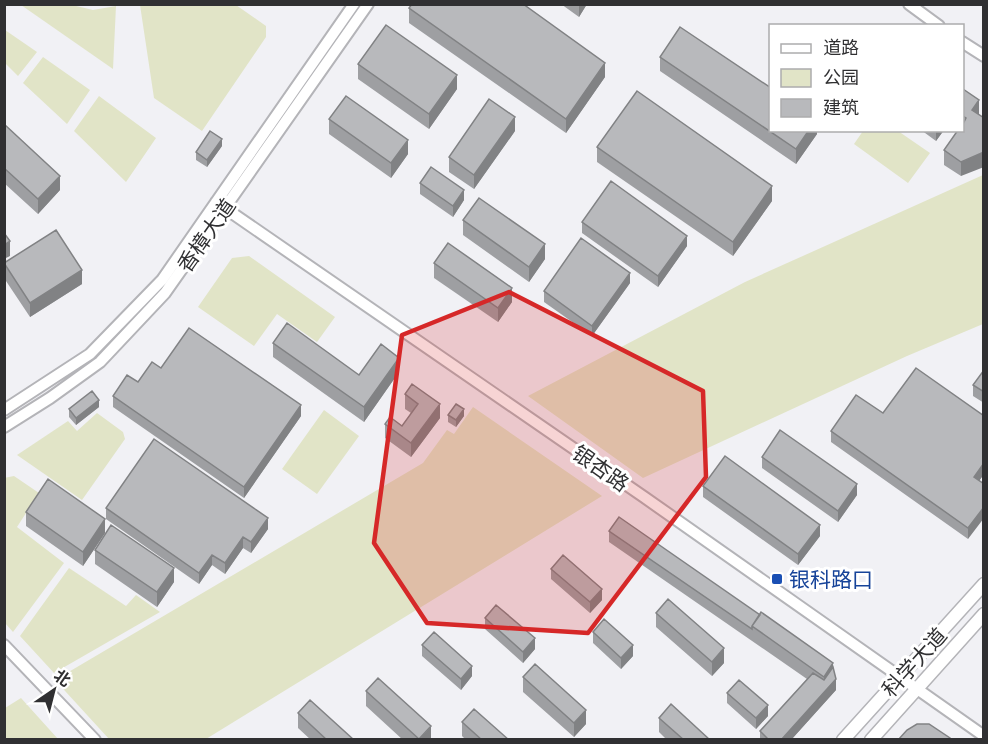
<svg xmlns="http://www.w3.org/2000/svg" width="988" height="744" viewBox="0 0 988 744" font-family="'Titillium Web','Noto Sans SC',sans-serif">
  <rect width="100%" height="100%" fill="#f1f1f5"/>
  <path fill="#e1e4c7" d="M 21,5 L 72,5 L 93,10 L 116,6 L 113,69 Z
    M 140,5 L 236,5 L 266,26 L 266,37 L 202,131 L 154,98 Z
    M 5,30 L 37,52 L 18,76 L 5,63 Z
    M 43,57 L 90,90 L 67,124 L 23,83 Z
    M 99,96 L 156,138 L 126,182 L 74,131 Z
    M 863,131 L 898,131 L 930,153 L 908,183 L 854,144 Z
    M 983,175 L 983,324 L 907,356 L 643,478 L 528,396 L 745,282 Z
    M 249,256 L 335,317 L 317,342 L 277,314 L 254,346 L 198,307 L 232,258 Z
    M 473,407 L 602,496 L 206,739 L 109,739 L 55,680 L 423,463 L 447,430 L 454,434 Z
    M 324,410 L 359,436 L 317,494 L 282,469 Z
    M 97,413 L 123,432 L 125,439 L 82,500 L 17,455 L 68,421 L 77,431 Z
    M 14,476 L 39,493 L 17,527 L 64,563 L 13,632 L 5,623 L 4,478 Z
    M 69,568 L 126,606 L 136,595 L 160,612 L 54,673 L 20,636 Z
    M 21,698 L 58,739 L 5,739 L 5,708 Z"/>
  <g fill="none" stroke-linecap="round" stroke-linejoin="round">
    <g stroke="#b4b4b8" stroke-width="14">
      <path id="secondary" d="M 909,4 L 939,26
        M 962,42 L 984,56
        M 216,202 L 644,497 L 984,736
        M 4,410 L 90,354 L 162,280 L 354,4
        M 4,427 L 50,398 L 100,362 L 165,293 L 368,4
        M 4,645 L 95,740"/>
    </g>
    <g stroke="#b4b4b8" stroke-width="15">
      <path id="primary" d="M 843,740 L 984,584
        M 871,740 L 984,614"/>
    </g>
    <use href="#secondary" stroke="#fff" stroke-width="10"/>
    <use href="#primary" stroke="#fff" stroke-width="12"/>
  </g>
  <path fill="#9e9fa2" d="M 561,4 L 587,4 L 579,17 Z
    M 409,8 L 605,77 L 566,133 L 409,23 Z
    M 660,57 L 817,130 L 817,134 L 796,164 L 660,71 Z
    M 358,64 L 457,89 L 429,129 L 358,79 Z
    M 963,89 L 979,100 L 961,176 L 944,165 L 944,150 L 963,130 Z
    M 329,119 L 408,154 L 391,178 L 329,134 Z
    M 4,124 L 60,190 L 38,214 L 4,183 Z
    M 921,130 L 944,130 L 936,141 Z
    M 515,131 L 474,189 L 449,172 L 449,157 Z
    M 222,146 L 207,167 L 196,160 L 196,152 Z
    M 597,147 L 772,201 L 733,256 L 597,162 Z
    M 420,183 L 464,200 L 453,217 L 420,194 Z
    M 463,220 L 545,259 L 529,282 L 463,235 Z
    M 582,222 L 687,246 L 658,287 L 582,233 Z
    M 4,263 L 82,284 L 30,317 L 4,278 Z
    M 434,263 L 512,302 L 498,322 L 434,278 Z
    M 630,283 L 592,336 L 544,302 L 544,291 Z
    M 273,343 L 359,375 L 399,372 L 364,422 L 273,357 Z
    M 161,368 L 301,416 L 244,498 L 113,407 L 113,396 Z
    M 984,370 L 984,403 L 973,396 L 973,385 Z
    M 405,394 L 440,418 L 411,457 L 385,438 L 385,424 L 402,426 L 411,413 L 405,409 Z
    M 99,407 L 76,425 L 69,417 L 69,409 Z
    M 448,415 L 464,416 L 456,427 L 448,422 Z
    M 984,416 L 984,474 L 979,481 L 968,539 L 831,442 L 831,431 Z
    M 762,457 L 857,495 L 838,522 L 762,468 Z
    M 703,486 L 820,536 L 798,565 L 703,497 Z
    M 106,508 L 268,529 L 251,553 L 243,548 L 225,574 L 212,565 L 199,584 L 106,519 Z
    M 26,512 L 105,533 L 83,566 L 26,526 Z
    M 609,531 L 833,667 L 836,690 L 791,740 L 760,740 L 760,731 L 807,679 L 609,542 Z
    M 95,550 L 174,582 L 157,607 L 95,564 Z
    M 551,569 L 602,600 L 590,613 L 551,579 Z
    M 656,613 L 724,663 L 712,676 L 656,627 Z
    M 485,618 L 535,649 L 523,663 L 485,629 Z
    M 593,632 L 633,656 L 621,669 L 593,643 Z
    M 422,645 L 472,676 L 461,690 L 422,656 Z
    M 523,677 L 586,724 L 574,737 L 523,692 Z
    M 366,691 L 431,740 L 403,740 L 366,706 Z
    M 727,693 L 768,716 L 756,729 L 727,703 Z
    M 298,713 L 354,740 L 311,740 L 298,728 Z
    M 659,718 L 710,740 L 667,740 L 659,732 Z
    M 462,722 L 509,740 L 466,740 L 462,736 Z"/>
  <path fill="#818284" d="M 579,4 L 587,4 L 579,17 Z
    M 605,63 L 605,77 L 566,133 L 566,119 Z
    M 457,75 L 457,89 L 429,129 L 429,114 Z
    M 979,100 L 979,115 L 972,110 Z
    M 515,117 L 515,131 L 474,189 L 474,175 Z
    M 809,130 L 817,130 L 817,134 L 796,164 L 796,149 Z
    M 936,130 L 944,130 L 936,141 Z
    M 222,139 L 222,146 L 207,167 L 207,160 Z
    M 408,140 L 408,154 L 391,178 L 391,163 Z
    M 984,152 L 984,167 L 961,176 L 961,162 Z
    M 60,176 L 60,190 L 38,214 L 38,199 Z
    M 772,186 L 772,201 L 733,256 L 733,242 Z
    M 464,190 L 464,200 L 453,217 L 453,206 Z
    M 687,236 L 687,246 L 658,287 L 658,276 Z
    M 10,241 L 10,256 L 4,259 L 4,245 Z
    M 545,244 L 545,259 L 529,282 L 529,267 Z
    M 82,270 L 82,284 L 30,317 L 30,303 Z
    M 630,273 L 630,283 L 592,336 L 592,326 Z
    M 512,288 L 512,302 L 498,322 L 498,308 Z
    M 399,358 L 399,372 L 364,422 L 364,407 Z
    M 99,400 L 99,407 L 76,425 L 76,418 Z
    M 440,404 L 440,418 L 411,457 L 411,443 Z
    M 301,405 L 301,416 L 244,498 L 244,487 Z
    M 464,409 L 464,416 L 456,427 L 456,420 Z
    M 984,463 L 984,474 L 974,488 L 974,477 Z
    M 857,484 L 857,495 L 838,522 L 838,511 Z
    M 984,507 L 984,518 L 968,539 L 968,528 Z
    M 268,518 L 268,529 L 251,553 L 251,542 Z
    M 105,519 L 105,533 L 83,566 L 83,552 Z
    M 820,525 L 820,536 L 798,565 L 798,554 Z
    M 243,537 L 243,548 L 225,574 L 225,563 Z
    M 212,555 L 212,565 L 199,584 L 199,573 Z
    M 174,568 L 174,582 L 157,607 L 157,592 Z
    M 602,589 L 602,600 L 590,613 L 590,602 Z
    M 535,638 L 535,649 L 523,663 L 523,652 Z
    M 633,645 L 633,656 L 621,669 L 621,658 Z
    M 724,648 L 724,663 L 712,676 L 712,662 Z
    M 833,663 L 833,678 L 824,691 L 824,677 Z
    M 472,666 L 472,676 L 461,690 L 461,679 Z
    M 836,679 L 836,690 L 791,740 L 781,740 Z
    M 768,705 L 768,716 L 756,729 L 756,718 Z
    M 586,710 L 586,724 L 574,737 L 574,723 Z
    M 431,726 L 431,740 L 419,740 Z"/>
  <path fill="#b8b9bc" stroke="#818284" stroke-width="1.5" d="M 412,4 L 523,4 L 605,63 L 566,119 L 409,8 Z
    M 386,25 L 457,75 L 429,114 L 358,64 Z
    M 680,27 L 771,88 L 771,130 L 809,130 L 796,149 L 660,57 Z
    M 963,89 L 979,100 L 972,110 L 984,118 L 984,152 L 961,162 L 944,150 L 958,130 L 963,130 L 963,124 L 966,118 L 963,116 Z
    M 637,91 L 772,186 L 733,242 L 597,147 Z
    M 346,96 L 408,140 L 391,163 L 329,119 Z
    M 489,99 L 515,117 L 474,175 L 449,157 Z
    M 4,124 L 60,176 L 38,199 L 4,168 Z
    M 210,131 L 222,139 L 207,160 L 196,152 Z
    M 431,167 L 464,190 L 453,206 L 420,183 Z
    M 611,181 L 687,236 L 658,276 L 582,222 Z
    M 479,198 L 545,244 L 529,267 L 463,220 Z
    M 56,230 L 82,270 L 30,303 L 4,263 Z
    M 4,233 L 10,241 L 4,245 Z
    M 581,238 L 630,273 L 592,326 L 544,291 Z
    M 448,243 L 512,288 L 498,308 L 434,263 Z
    M 287,323 L 359,375 L 381,344 L 399,358 L 364,407 L 273,343 Z
    M 189,328 L 301,405 L 244,487 L 113,396 L 127,375 L 138,382 L 152,362 L 161,368 Z
    M 916,368 L 984,416 L 984,463 L 974,477 L 984,484 L 984,507 L 968,528 L 831,431 L 856,395 L 883,413 Z
    M 984,370 L 984,392 L 973,385 Z
    M 412,384 L 440,404 L 411,443 L 385,424 L 390,417 L 402,426 L 418,404 L 405,394 Z
    M 92,391 L 99,400 L 76,418 L 69,409 Z
    M 456,404 L 464,409 L 456,420 L 448,415 Z
    M 780,430 L 857,484 L 838,511 L 762,457 Z
    M 154,439 L 268,518 L 251,542 L 243,537 L 225,563 L 212,555 L 199,573 L 106,508 Z
    M 725,456 L 820,525 L 798,554 L 703,486 Z
    M 48,479 L 105,519 L 83,552 L 26,512 Z
    M 619,517 L 760,615 L 752,626 L 752,629 L 609,531 Z
    M 111,525 L 174,568 L 157,592 L 95,550 Z
    M 563,555 L 602,589 L 590,602 L 551,569 Z
    M 668,599 L 724,648 L 712,662 L 656,613 Z
    M 496,605 L 535,638 L 523,652 L 485,618 Z
    M 761,612 L 833,663 L 824,677 L 752,626 Z
    M 604,619 L 633,645 L 621,658 L 593,632 Z
    M 434,632 L 472,666 L 461,679 L 422,645 Z
    M 535,664 L 586,710 L 574,723 L 523,677 Z
    M 833,667 L 836,679 L 781,740 L 769,740 L 760,731 L 813,673 L 824,680 Z
    M 378,678 L 431,726 L 419,739 L 366,691 Z
    M 739,680 L 768,705 L 756,718 L 727,693 Z
    M 310,700 L 354,740 L 327,740 L 298,713 Z
    M 671,704 L 710,740 L 684,740 L 659,718 Z
    M 474,709 L 509,740 L 482,740 L 462,722 Z
    M 917,724 L 929,724 L 950,738 L 949,740 L 898,740 L 907,730 Z"/>
  <path fill="#d62828" fill-opacity="0.2" stroke="#d62828" stroke-width="4.5" stroke-linejoin="round" d="M 509,292 L 703,391 L 706,477 L 588,633 L 427,623 L 374,543 L 402,335 Z"/>
  <rect fill="#1a4fb4" stroke="#fff" stroke-width="2" x="771" y="573" width="12" height="12" rx="3"/>
  <g text-anchor="middle" dominant-baseline="central" stroke-width="6" stroke-linejoin="round" paint-order="stroke">
    <g font-size="21" fill="#303032" stroke="#fff">
      <text transform="translate(206 235) rotate(-55)">香樟大道</text>
      <text transform="translate(601 468) rotate(35)">银杏路</text>
      <text transform="translate(914 662) rotate(-48)">科学大道</text>
    </g>
    <g font-size="21" fill="#164399" stroke="#fff" text-anchor="start">
      <text x="789" y="579">银科路口</text>
    </g>
  </g>
  <rect width="988" height="744" fill="none" stroke="#303032" stroke-width="12"/>
  <rect x="769" y="24" width="195" height="108" fill="#ffffff" stroke="#acacad" stroke-width="1.5"/>
  <rect x="781" y="44" width="30" height="9" fill="#ffffff" stroke="#acacad" stroke-width="1.5"/>
  <text x="823" y="54" font-size="18" fill="#303032">道路</text>
  <rect x="781" y="69" width="30" height="18" fill="#e1e4c7" stroke="#acacad" stroke-width="1.5"/>
  <text x="823" y="84" font-size="18" fill="#303032">公园</text>
  <rect x="781" y="99" width="30" height="18" fill="#b8b9bc" stroke="#acacad" stroke-width="1.5"/>
  <text x="823" y="114" font-size="18" fill="#303032">建筑</text>
  <g transform="translate(54 690) rotate(35)" stroke="#ffffff" stroke-width="4.5" paint-order="stroke">
  <path d="M0-4.5L10 22L0 15L-10 22Z" fill="#303032"/>
  <text y="-9" font-size="16" font-weight="bold" text-anchor="middle" fill="#303032">北</text>
  </g>
</svg>
